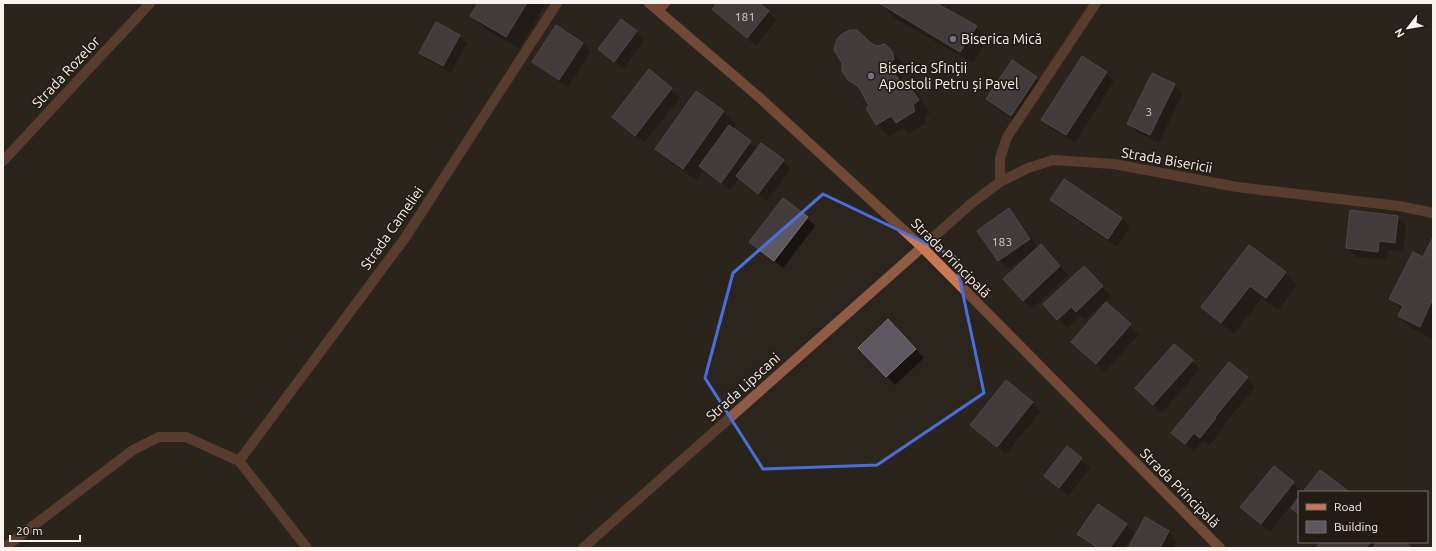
<svg xmlns="http://www.w3.org/2000/svg" width="1436" height="551" viewBox="0 0 1436 551" font-family="Ubuntu,sans-serif">
  <rect width="100%" height="100%" fill="#2c251d"/>
  <path fill="#0007" d="M 479,3 L 546,3 L 519,49 L 484,28 L 471,16 Z
    M 718,3 L 758,3 L 777,20 L 756,46 L 713,9 Z
    M 880,3 L 933,3 L 976,27 L 988,39 L 973,63 L 894,18 Z
    M 636,32 L 644,41 L 623,69 L 599,49 Z
    M 459,36 L 467,44 L 451,73 L 429,61 L 420,53 Z
    M 583,43 L 591,52 L 568,88 L 542,70 L 533,62 Z
    M 871,45 L 878,48 L 885,45 L 904,64 L 905,71 L 902,79 L 918,94 L 930,113 L 924,118 L 926,123 L 909,134 L 903,128 L 889,137 L 877,124 L 863,94 L 848,80 Z
    M 1012,62 L 1036,78 L 1045,87 L 1020,124 L 996,108 L 987,99 Z
    M 649,71 L 680,98 L 644,143 L 613,117 Z
    M 1106,73 L 1114,81 L 1075,143 L 1051,128 L 1043,120 Z
    M 1174,85 L 1183,93 L 1159,143 L 1137,132 L 1128,124 Z
    M 696,92 L 724,112 L 736,124 L 733,129 L 758,149 L 783,161 L 791,169 L 767,201 L 739,178 L 730,190 L 704,170 L 696,180 L 669,161 L 656,148 Z
    M 1064,180 L 1122,219 L 1130,227 L 1117,247 L 1059,208 L 1051,199 Z
    M 1009,210 L 1017,218 L 1038,248 L 1049,254 L 1068,275 L 1032,309 L 1023,300 L 1033,253 L 1008,269 L 999,261 L 978,231 Z
    M 1397,217 L 1406,225 L 1403,251 L 1388,250 L 1387,260 L 1356,257 L 1347,248 Z
    M 807,218 L 815,226 L 783,268 L 751,242 Z
    M 1433,238 L 1433,337 L 1432,339 L 1411,328 L 1399,316 L 1402,310 L 1391,299 L 1423,258 Z
    M 1250,246 L 1285,273 L 1297,285 L 1278,310 L 1262,298 L 1234,334 L 1202,307 Z
    M 1092,276 L 1111,296 L 1085,320 L 1080,315 L 1067,328 L 1044,304 Z
    M 1106,303 L 1139,334 L 1105,372 L 1081,350 Z
    M 897,329 L 924,358 L 895,385 L 860,348 Z
    M 1192,361 L 1200,369 L 1162,413 L 1145,397 Z
    M 1247,378 L 1255,387 L 1223,426 L 1224,427 L 1209,446 L 1203,441 L 1194,452 L 1173,432 Z
    M 1032,403 L 1041,411 L 1006,454 L 971,425 Z
    M 1067,448 L 1090,468 L 1068,496 L 1045,476 Z
    M 1274,467 L 1302,491 L 1299,492 L 1299,495 L 1270,532 L 1241,507 Z
    M 1146,519 L 1169,532 L 1177,541 L 1173,548 L 1129,548 Z
    M 1126,524 L 1135,533 L 1124,548 L 1095,548 L 1078,534 Z
    M 1322,542 L 1402,542 L 1411,548 L 1317,548 Z"/>
  <path fill="#5d5761" stroke="#7a747e" d="M 478,3 L 527,3 L 506,37 L 470,16 Z
    M 717,3 L 759,3 L 769,11 L 747,38 L 712,9 Z
    M 879,3 L 936,3 L 977,26 L 960,52 Z
    M 621,19 L 637,31 L 614,62 L 598,49 Z
    M 436,22 L 460,35 L 443,66 L 419,53 Z
    M 556,25 L 583,43 L 559,80 L 532,62 Z
    M 850,30 L 857,30 L 872,44 L 878,46 L 885,44 L 892,51 L 894,58 L 890,66 L 901,83 L 905,80 L 919,100 L 913,105 L 915,111 L 896,123 L 891,116 L 876,125 L 866,108 L 869,106 L 861,91 L 857,86 L 848,80 L 842,71 L 842,63 L 834,50 L 837,39 L 842,34 Z
    M 1082,56 L 1107,72 L 1066,135 L 1041,120 Z
    M 1012,60 L 1037,77 L 1011,116 L 986,99 Z
    M 649,69 L 672,88 L 635,136 L 612,117 Z
    M 1152,73 L 1175,84 L 1150,135 L 1127,124 Z
    M 696,91 L 724,111 L 683,169 L 655,149 Z
    M 729,125 L 751,141 L 721,183 L 699,166 Z
    M 761,143 L 784,160 L 758,194 L 736,176 Z
    M 1064,179 L 1122,218 L 1108,239 L 1050,200 Z
    M 783,198 L 808,217 L 774,261 L 749,242 Z
    M 1009,208 L 1030,239 L 998,261 L 977,231 Z
    M 1350,210 L 1398,216 L 1395,243 L 1379,241 L 1378,252 L 1346,248 Z
    M 1433,237 L 1433,298 L 1420,327 L 1398,316 L 1403,306 L 1389,299 L 1413,252 L 1423,257 Z
    M 1041,244 L 1060,266 L 1023,301 L 1003,279 Z
    M 1249,245 L 1286,272 L 1266,298 L 1250,286 L 1221,323 L 1201,307 Z
    M 1084,266 L 1103,286 L 1076,312 L 1071,307 L 1057,320 L 1043,304 Z
    M 1106,302 L 1131,324 L 1096,364 L 1071,342 Z
    M 888,319 L 916,349 L 886,377 L 858,348 Z
    M 1174,344 L 1193,360 L 1153,405 L 1135,388 Z
    M 1229,362 L 1248,377 L 1215,417 L 1216,418 L 1200,438 L 1194,433 L 1185,444 L 1171,433 Z
    M 1006,380 L 1033,402 L 997,447 L 970,425 Z
    M 1067,446 L 1082,458 L 1059,488 L 1044,476 Z
    M 1274,466 L 1294,482 L 1261,524 L 1240,507 Z
    M 1320,470 L 1348,491 L 1348,492 L 1303,492 Z
    M 1299,497 L 1299,514 L 1291,508 Z
    M 1098,504 L 1127,524 L 1110,548 L 1098,548 L 1077,534 Z
    M 1145,517 L 1169,531 L 1160,548 L 1128,548 Z
    M 1320,542 L 1371,542 L 1366,548 L 1316,548 Z
    M 1377,542 L 1404,542 L 1411,547 L 1373,548 Z"/>
  <g fill="none" stroke-linecap="round" stroke-linejoin="round">
    <path stroke="#8f5b45" stroke-width="10" d="M 3,161 L 150,3
      M 1000,182 L 1000,158 L 1007,137 L 1096,3
      M 239,461 L 405,238 L 557,3
      M 4,548 L 133,450 L 159,437 L 186,437 L 239,461 L 307,548
      M 583,548 L 972,203 L 1000,182 L 1028,168 L 1053,160 L 1114,164 L 1237,187 L 1399,206 L 1433,213"/>
    <path stroke="#ca7754" stroke-width="10" d="M 649,3 L 760,98 L 922,247 L 1220,548
      M 658,10 L 665,3"/>
  </g>
  <path d="M0 0H1436V551H0ZM 823,194 L 955,257 L 984,393 L 877,465 L 763,469 L 705,378 L 733,273 Z" fill="#2c251d" fill-opacity=".55" fill-rule="evenodd"/>
  <path fill="none" stroke="#496fdc" stroke-width="3" stroke-linejoin="round" d="M 823,194 L 955,257 L 984,393 L 877,465 L 763,469 L 705,378 L 733,273 Z"/>
  <g fill="#6b7280" stroke="#231b14" stroke-width="1.5">
    <circle cx="953" cy="39" r="4"/>
    <circle cx="871" cy="76" r="4"/>
  </g>
  <g text-anchor="middle" dominant-baseline="central" stroke-width="3.5" stroke-linejoin="round" paint-order="stroke">
    <g font-size="12" fill="#d1cccb">
      <text x="745" y="16">181</text>
      <text x="1149" y="111">3</text>
      <text x="1002" y="241">183</text>
    </g>
    <g font-size="14" fill="#f8f3ee" stroke="#231b14" text-anchor="start">
      <text x="961" y="39">Biserica Mică</text>
      <text x="879" y="68">Biserica Sfinții<tspan x="879" dy="16">Apostoli Petru și Pavel</tspan></text>
    </g>
    <g font-size="14" fill="#f8f3ee" stroke="#231b14">
      <text transform="translate(66 72) rotate(-47)">Strada Rozelor</text>
      <text transform="translate(1167 160) rotate(10)">Strada Bisericii</text>
      <text transform="translate(392 228) rotate(-55)">Strada Cameliei</text>
      <text transform="translate(951 258) rotate(45)">Strada Principală</text>
      <text transform="translate(743 387) rotate(-42)">Strada Lipscani</text>
      <text transform="translate(1180 488) rotate(45)">Strada Principală</text>
    </g>
  </g>
  <rect width="1436" height="551" fill="none" stroke="#f8f3ee" stroke-width="8"/>
  <rect x="1298" y="491" width="130" height="52" fill="#231b14" stroke="#78716b"/>
  <rect x="1306" y="504" width="20" height="6" fill="#ca7754" stroke="#78716b"/>
  <text x="1334" y="511" font-size="12" fill="#f8f3ee">Road</text>
  <rect x="1306" y="521" width="20" height="12" fill="#5d5761" stroke="#78716b"/>
  <text x="1334" y="531" font-size="12" fill="#f8f3ee">Building</text>
  <g transform="translate(1408 28) rotate(239)" stroke="#231b14" stroke-width="3" paint-order="stroke">
  <path d="M0-3L7 15L0 10L-7 15Z" fill="#f8f3ee"/>
  <text y="-6" font-size="11" font-weight="bold" text-anchor="middle" fill="#f8f3ee">N</text>
  </g>
  <path d="M10 535v6h70v-6" fill="none" stroke="#f8f3ee" stroke-width="2"/>
  <text x="16" y="535" font-size="12" fill="#f8f3ee" stroke="#231b14" stroke-width="3" paint-order="stroke">20 m</text>
</svg>
